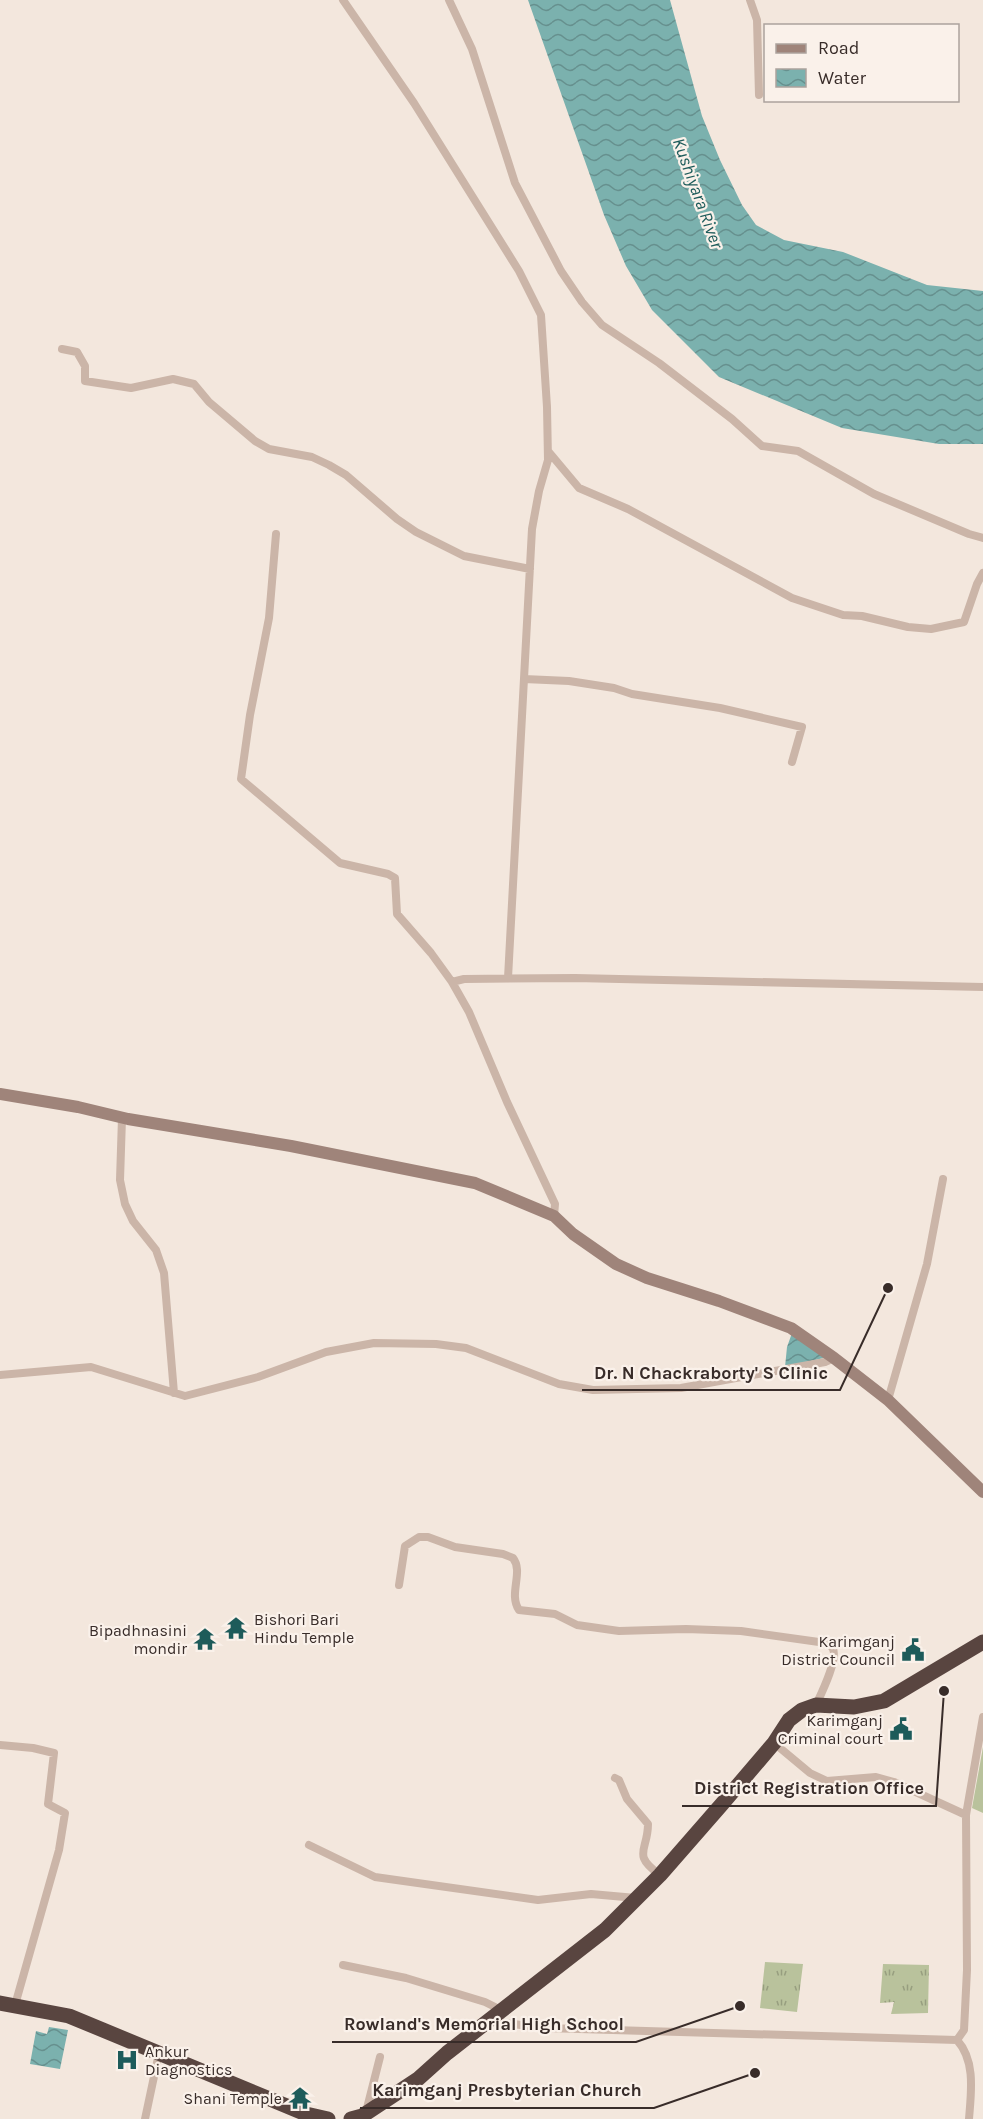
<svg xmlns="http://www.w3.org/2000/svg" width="983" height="2119" viewBox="0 0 983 2119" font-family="Karla,sans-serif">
  <defs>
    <pattern id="grass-tufts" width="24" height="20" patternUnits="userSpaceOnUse" patternTransform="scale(1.5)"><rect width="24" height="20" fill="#b9c29c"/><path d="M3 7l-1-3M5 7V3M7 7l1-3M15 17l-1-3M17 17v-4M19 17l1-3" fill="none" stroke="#979e7f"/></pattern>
    <pattern id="water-waves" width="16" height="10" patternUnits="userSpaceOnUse" patternTransform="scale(1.5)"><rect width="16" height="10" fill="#7bb1ae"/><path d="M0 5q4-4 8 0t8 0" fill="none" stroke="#66908e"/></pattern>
  </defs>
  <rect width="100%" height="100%" fill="#f3e7dd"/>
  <path fill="url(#grass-tufts)" d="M 765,1962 L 803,1964 L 797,2012 L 760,2008 Z
    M 883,1964 L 929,1965 L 928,2013 L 891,2014 L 894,2002 L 880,2003 Z"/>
  <path fill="#b9c29c" d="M 983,1747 L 983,1813 L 972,1808 Z"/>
  <path fill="url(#water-waves)" d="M 528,0 L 670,0 L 702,116 L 720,160 L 742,205 L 756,225 L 784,240 L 843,252 L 927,285 L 983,291 L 983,444 L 939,444 L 842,428 L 719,377 L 652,310 L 626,266 L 604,215 Z
    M 792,1333 L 828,1357 L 785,1367 L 787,1347 Z
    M 49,2027 L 68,2030 L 60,2069 L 30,2064 L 36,2031 L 47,2034 Z"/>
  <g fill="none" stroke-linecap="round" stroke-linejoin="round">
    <path stroke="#cbb5a8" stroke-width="8" d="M 343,0 L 414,103 L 519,271 L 541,315 L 547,407 L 548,460 L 539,491 L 532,529 L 508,978
      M 449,0 L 472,49 L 515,183 L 561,271 L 582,302 L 602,325 L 659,363 L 732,419 L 762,446 L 798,451 L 874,494 L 969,534 L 983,538
      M 750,0 L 757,20 L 759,95
      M 62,349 L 77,352 L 85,366 L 85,381 L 131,388 L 173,379 L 194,384 L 209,402 L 255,441 L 269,449 L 312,457 L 329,465 L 346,475 L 397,519 L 416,532 L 464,556 L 530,569
      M 548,451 L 579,488 L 628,509 L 792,598 L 843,615 L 862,616 L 908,627 L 931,629 L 964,622 L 977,584 L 983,573
      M 276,534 L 269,618 L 250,715 L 241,779 L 340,863 L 388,874 L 395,878 L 397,914 L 431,953 L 452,982 L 469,1012 L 507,1102 L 555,1204 L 554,1216
      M 524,679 L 569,681 L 614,688 L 632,694 L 720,708 L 802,727 L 792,762
      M 452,982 L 464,979 L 575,978 L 983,987
      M 122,1118 L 120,1180 L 125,1204 L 133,1221 L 156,1250 L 164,1273 L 174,1393
      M 0,1375 L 91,1367 L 185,1396 L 258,1377 L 326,1352 L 374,1343 L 436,1344 L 466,1348 L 559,1384 L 593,1390 L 681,1388 L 825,1362 L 834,1358
      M 888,1400 L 927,1264 L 943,1179
      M 399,1585 L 405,1546 L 419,1537 L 428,1537 L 455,1547 L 503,1554 L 513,1558 C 524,1572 508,1594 519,1610 L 555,1614 L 577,1625 L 619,1631 L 686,1629 L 741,1631 L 826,1643 C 829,1645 832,1647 833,1649 C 838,1660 821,1694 816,1705
      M 774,1743 L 810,1773 L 827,1781 L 876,1777 L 894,1782 L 966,1815
      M 0,1745 L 33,1748 L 54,1753 L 48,1804 L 65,1813 L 59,1850 L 15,2005
      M 615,1778 L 619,1780 L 627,1799 L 648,1824 C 648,1851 631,1854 660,1875
      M 309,1845 L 375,1877 L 538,1900 L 591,1894 L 636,1898
      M 343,1965 L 406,1978 L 485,2002 L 495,2007 L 498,2014
      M 489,2021 L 545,2028 L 957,2040 C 976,2061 971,2093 969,2119
      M 957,2040 L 964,2030 L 967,1970 L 966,1815 L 983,1717
      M 366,2112 L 380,2057
      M 145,2119 L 159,2053"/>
    <path stroke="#9f847a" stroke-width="12" d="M 0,1094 L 78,1107 L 128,1119 L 291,1146 L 475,1183 L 554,1216 L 573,1234 L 616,1264 L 647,1278 L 719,1301 L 791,1328 L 834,1358 L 888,1400 L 983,1492"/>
    <path stroke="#594540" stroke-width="15" d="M 0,2003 L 69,2016 L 306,2114 L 328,2119
      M 351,2119 L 362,2116 L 418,2079 L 447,2053 L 605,1930 L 660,1875 L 722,1804 L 774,1743 L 789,1720 L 802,1710 L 816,1705 L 854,1707 L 884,1701 L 983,1642"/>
  </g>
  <defs>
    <g id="temple-bare" transform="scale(1.8)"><path d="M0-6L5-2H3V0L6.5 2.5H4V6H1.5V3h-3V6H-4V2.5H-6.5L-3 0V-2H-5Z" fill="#1d5b5a" stroke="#faf1ea" stroke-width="2.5" paint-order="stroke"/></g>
    <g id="civic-bare" transform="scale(1.8)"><path d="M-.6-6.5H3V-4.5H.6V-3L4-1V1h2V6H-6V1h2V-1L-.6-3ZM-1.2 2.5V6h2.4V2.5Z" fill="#1d5b5a" stroke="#faf1ea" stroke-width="2.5" paint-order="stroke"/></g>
    <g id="hospital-bare" transform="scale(1.8)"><path d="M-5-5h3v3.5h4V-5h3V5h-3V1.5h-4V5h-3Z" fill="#1d5b5a" stroke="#faf1ea" stroke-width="2.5" paint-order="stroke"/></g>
  </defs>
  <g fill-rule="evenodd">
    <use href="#temple-bare" x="236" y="1628"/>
    <use href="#temple-bare" x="205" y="1639"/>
    <use href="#civic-bare" x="913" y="1650"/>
    <use href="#civic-bare" x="901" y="1729"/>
    <use href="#hospital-bare" x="127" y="2060"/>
    <use href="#temple-bare" x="300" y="2098"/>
  </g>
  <g text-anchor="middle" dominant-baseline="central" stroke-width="4.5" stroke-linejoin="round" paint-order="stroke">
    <g font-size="16" fill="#382c29" stroke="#faf1ea" text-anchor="end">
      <text x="254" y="1619" text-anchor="start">Bishori Bari<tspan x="254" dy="18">Hindu Temple</tspan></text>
      <text x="187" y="1630">Bipadhnasini<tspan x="187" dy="18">mondir</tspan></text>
      <text x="895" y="1641">Karimganj<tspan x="895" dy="18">District Council</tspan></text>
      <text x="883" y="1720">Karimganj<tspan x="883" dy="18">Criminal court</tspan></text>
      <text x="145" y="2051" text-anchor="start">Ankur<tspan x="145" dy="18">Diagnostics</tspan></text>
      <text x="282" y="2098">Shani Temple</text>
    </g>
    <g font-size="18" font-style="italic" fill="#1d5b5a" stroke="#faf1ea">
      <text transform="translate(698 193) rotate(70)">Kushiyara River</text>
    </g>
  </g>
  <path fill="none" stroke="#382c29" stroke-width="2" d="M888 1288L840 1390H582M944 1691L936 1806H682M740 2006L636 2042H332M755 2073L654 2108H360"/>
  <g fill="#382c29" stroke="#faf1ea" stroke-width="2">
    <circle cx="888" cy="1288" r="6"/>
    <circle cx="944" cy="1691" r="6"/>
    <circle cx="740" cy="2006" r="6"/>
    <circle cx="755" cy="2073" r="6"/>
  </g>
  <g font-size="18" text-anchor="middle" font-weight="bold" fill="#382c29" stroke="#faf1ea" stroke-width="4.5" stroke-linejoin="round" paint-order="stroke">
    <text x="711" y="1379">Dr. N Chackraborty' S Clinic</text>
    <text x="809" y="1794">District Registration Office</text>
    <text x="484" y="2030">Rowland's Memorial High School</text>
    <text x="507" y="2096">Karimganj Presbyterian Church</text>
  </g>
  <rect x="764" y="24" width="195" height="78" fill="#faf1ea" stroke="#aca29d" stroke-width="1.5"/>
  <rect x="776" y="44" width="30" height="9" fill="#9f847a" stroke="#aca29d" stroke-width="1.5"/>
  <text x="818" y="54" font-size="18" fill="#382c29">Road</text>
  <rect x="776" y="69" width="30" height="18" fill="url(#water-waves)" stroke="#aca29d" stroke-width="1.5"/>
  <text x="818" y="84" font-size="18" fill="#382c29">Water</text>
</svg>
